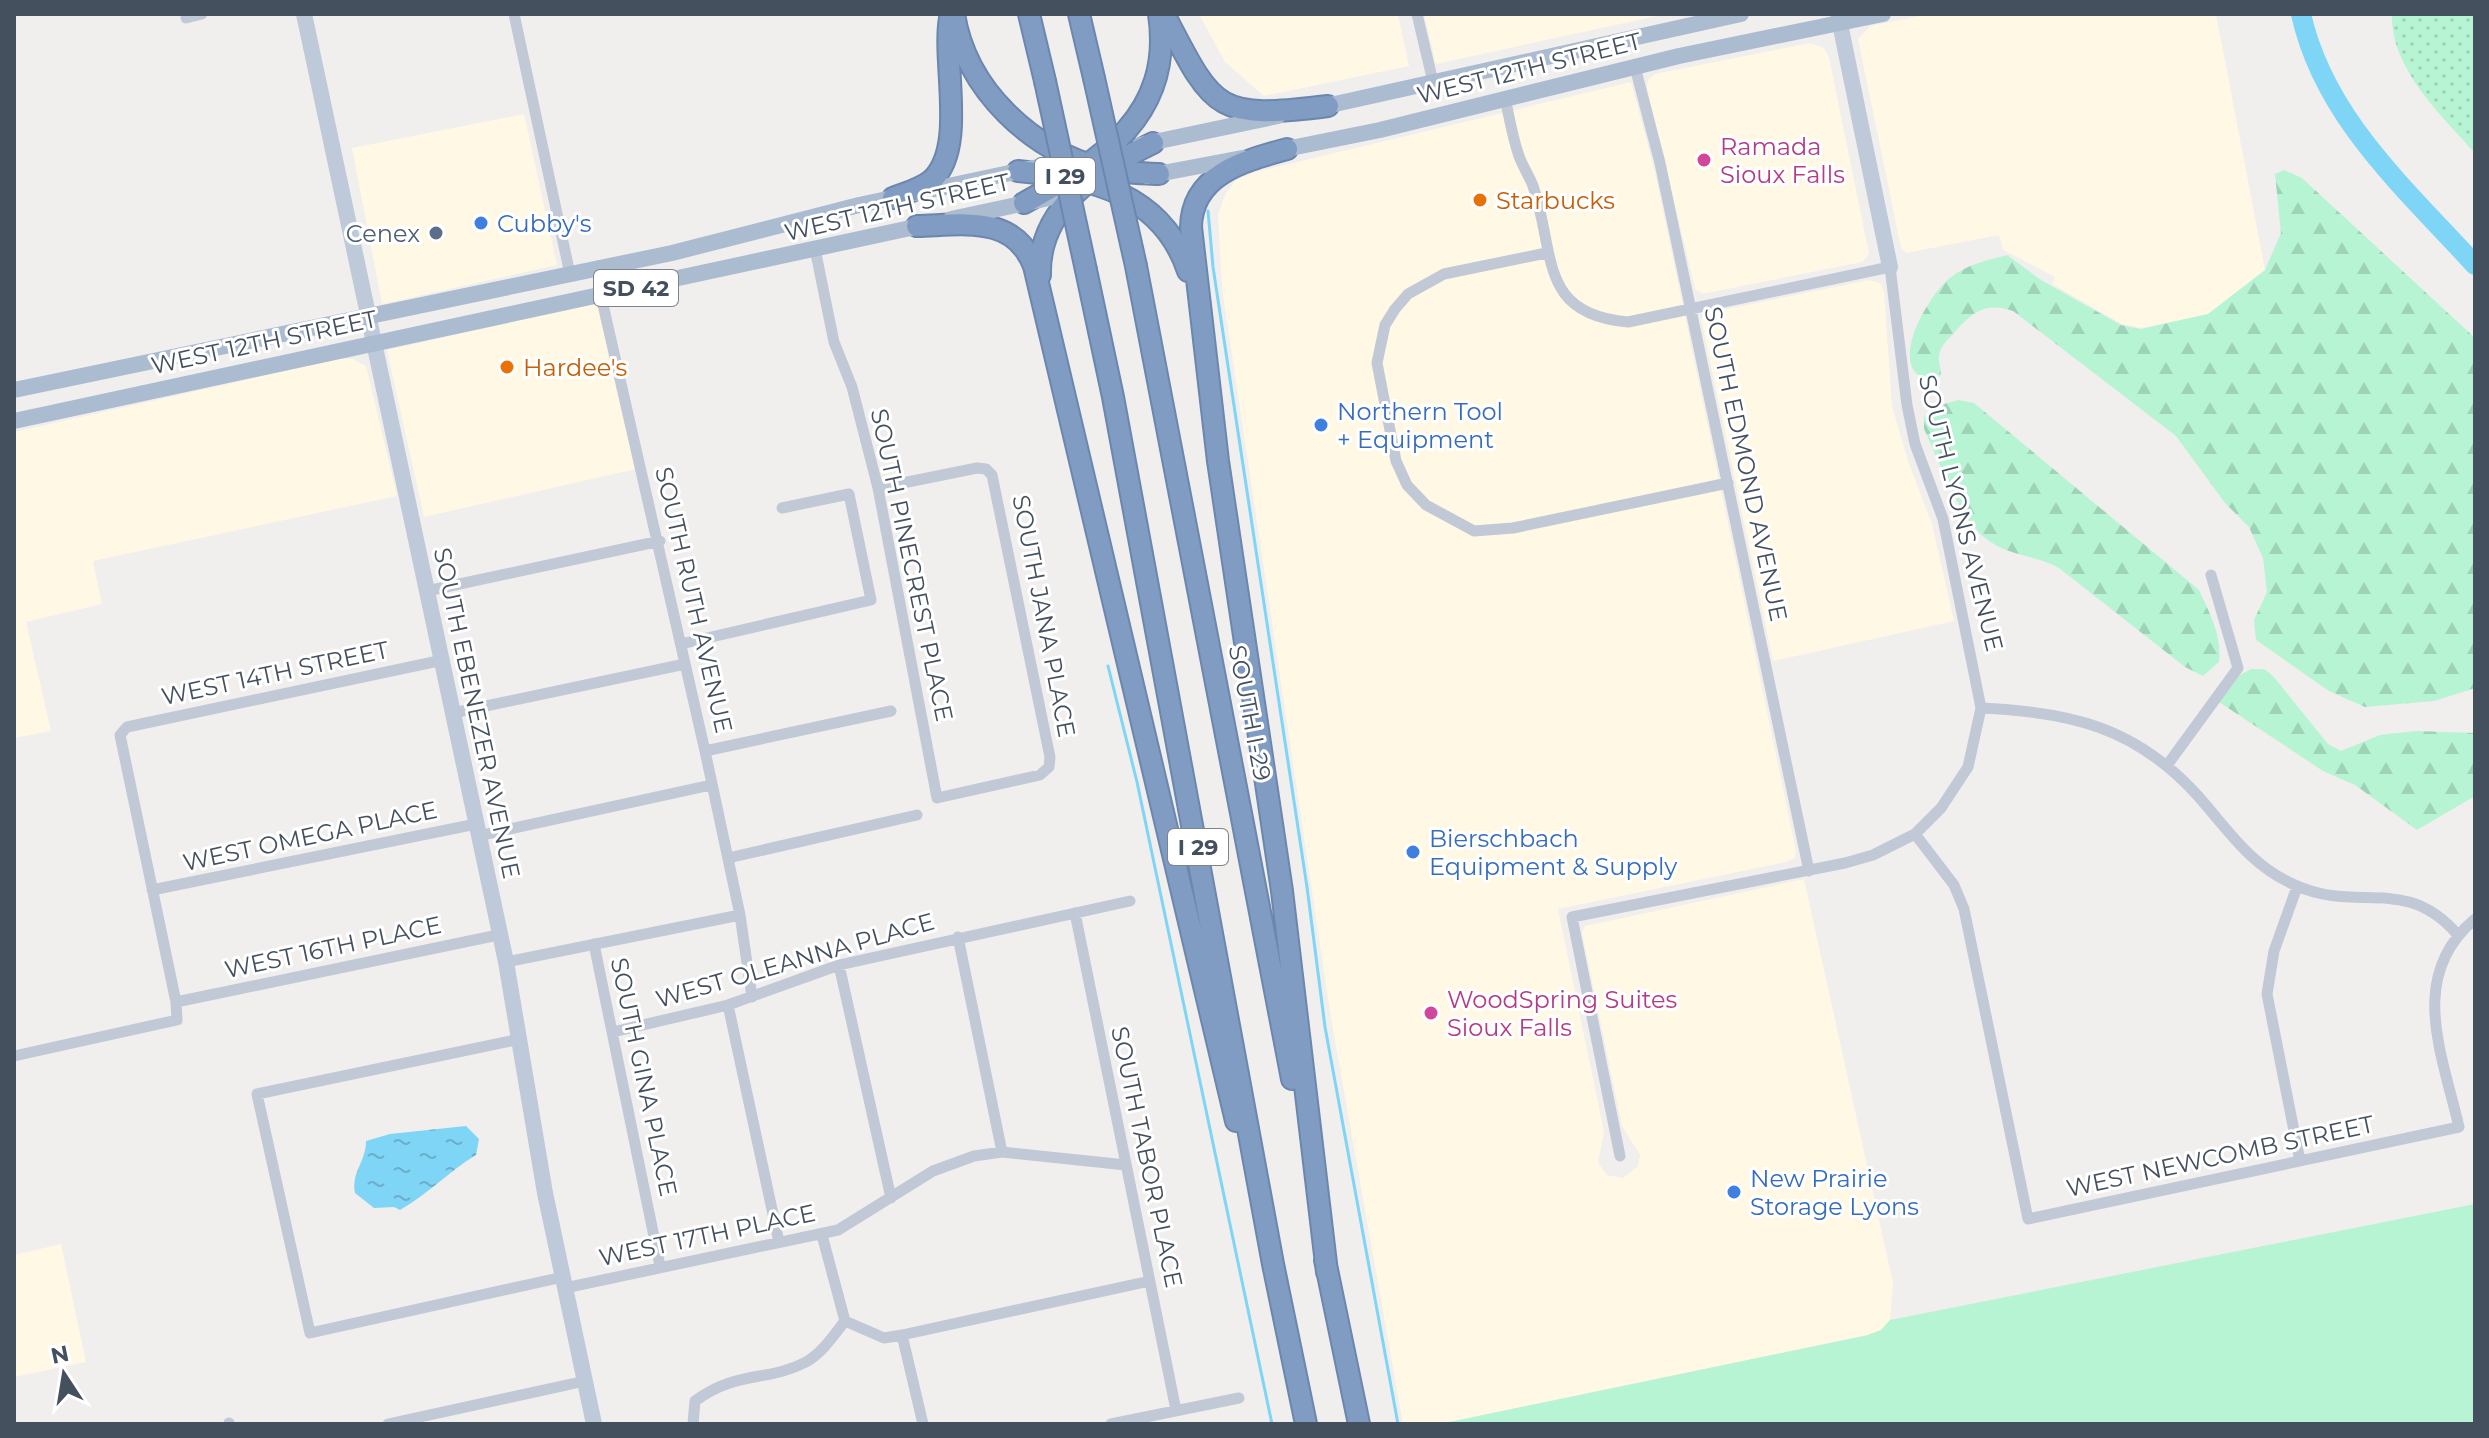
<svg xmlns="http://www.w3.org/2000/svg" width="2489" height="1438" viewBox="0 0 2489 1438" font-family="Montserrat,sans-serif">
  <defs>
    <pattern id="forest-firs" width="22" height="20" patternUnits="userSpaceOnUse" patternTransform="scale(2)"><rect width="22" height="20" fill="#b7f4d3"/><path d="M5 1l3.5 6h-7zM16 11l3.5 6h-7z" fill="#9fd3b8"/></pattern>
    <pattern id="park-dots" width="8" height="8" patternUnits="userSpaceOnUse" patternTransform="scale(2)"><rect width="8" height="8" fill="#b7f4d3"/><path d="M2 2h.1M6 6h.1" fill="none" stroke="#9fd3b8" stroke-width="1.8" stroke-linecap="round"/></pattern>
    <pattern id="water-ripples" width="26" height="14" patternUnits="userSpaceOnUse" patternTransform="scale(2)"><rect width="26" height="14" fill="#7fd5f5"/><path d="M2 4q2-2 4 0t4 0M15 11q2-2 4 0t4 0" fill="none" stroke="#6aafca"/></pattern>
  </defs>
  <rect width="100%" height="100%" fill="#f1eeee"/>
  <path fill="#fef8e5" d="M 1199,14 L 1398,14 L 1409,66 L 1264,96 L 1225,62 Z
    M 1424,14 L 1666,14 L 1436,64 Z
    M 1930,14 L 2216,14 L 2265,270 L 2208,314 L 2141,328 L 2122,324 L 2052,284 L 2055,277 L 2003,250 L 1999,235 L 1906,253 L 1901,248 L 1858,39 L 1870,26 Z
    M 1810,43 L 1824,48 L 1829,57 L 1869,254 L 1862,262 L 1702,294 L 1695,289 L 1647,88 L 1648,80 L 1655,74 Z
    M 1631,82 L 1655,172 L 1796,851 L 1795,858 L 1786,862 L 1558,909 L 1604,1132 L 1598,1163 L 1607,1175 L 1623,1178 L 1638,1166 L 1640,1155 L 1622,1126 L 1582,933 L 1585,926 L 1804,879 L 1893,1283 L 1890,1320 L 1881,1330 L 1868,1335 L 1440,1424 L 1403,1424 L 1331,1018 L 1222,288 L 1218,215 L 1225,195 L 1236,180 L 1255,172 Z
    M 524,114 L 557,265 L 382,304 L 352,148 Z
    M 1869,280 L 1880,283 L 1884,291 L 1892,406 L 1908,461 L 1932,524 L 1954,621 L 1773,661 L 1701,319 L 1707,313 Z
    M 599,303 L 636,469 L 424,517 L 387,350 Z
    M 339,359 L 353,359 L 366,366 L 397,496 L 93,561 L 102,604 L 26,622 L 51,731 L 14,738 L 14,432 Z
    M 61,1244 L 86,1362 L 14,1377 L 14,1255 Z"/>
  <path fill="#b7f4d3" d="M 2475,1204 L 2475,1424 L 1440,1424 L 1868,1335 L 1881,1330 L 1890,1320 Z"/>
  <path fill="url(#forest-firs)" d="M 2284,170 L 2302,178 L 2475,338 L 2475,688 L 2434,701 L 2365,707 L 2329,691 L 2256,640 L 2254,620 L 2267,592 L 2263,558 L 2249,527 L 2225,503 L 2176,436 L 2013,311 C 1985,301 1971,313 1953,334 C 1947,340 1940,347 1939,356 C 1938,361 1941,369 1941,375 L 1935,381 C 1881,376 1927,296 1950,278 C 1965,265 1988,260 2007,255 L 2041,280 L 2121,325 L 2141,329 L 2208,314 L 2265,270 L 2281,233 L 2275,174 Z
    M 1958,400 L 1974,403 L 2199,590 C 2210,614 2222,635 2219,662 L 2203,676 L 2185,667 L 2059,568 C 2036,555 2007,556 1985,538 C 1959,517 1938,459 1924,429 L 1924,417 L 1937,406 Z
    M 2251,669 L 2264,669 L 2273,676 L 2328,744 L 2341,751 L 2380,735 L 2416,731 L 2475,733 L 2475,796 L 2417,830 L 2355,785 L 2323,771 L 2219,702 L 2240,675 Z"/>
  <path fill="url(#park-dots)" d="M 2392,14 L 2475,14 L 2475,153 C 2442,116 2390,68 2392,14 Z"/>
  <path fill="url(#water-ripples)" d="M 466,1126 L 479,1139 L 476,1155 C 448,1172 428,1194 400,1210 L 394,1207 L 374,1208 L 355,1193 C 351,1172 366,1162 366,1141 L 390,1134 Z"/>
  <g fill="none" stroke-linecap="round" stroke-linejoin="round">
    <path stroke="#7fd5f5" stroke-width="3" d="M 1208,211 L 1213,267 L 1307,887 L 1325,1027 L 1398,1424
      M 1108,666 L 1137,782 L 1272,1424"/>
    <path stroke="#7fd5f5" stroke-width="20" d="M 2301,14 C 2324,118 2406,189 2475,265"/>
    <g stroke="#6b87ae" stroke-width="24">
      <path id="highway" d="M 954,14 C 966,90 1032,151 1104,169 C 1122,173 1141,173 1159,174
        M 1029,14 L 1045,81
        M 1079,14 L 1094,78
        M 1164,14 C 1214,111 1216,120 1328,106
        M 1287,149 C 1244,161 1192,174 1191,227 L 1218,461 L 1282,891 L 1327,1272
        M 1018,171 C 1091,178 1162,193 1188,271
        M 893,198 C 906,193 921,189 932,180 C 967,147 942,63 950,18
        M 1024,203 C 1102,160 1174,115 1159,14
        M 917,226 C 963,225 1014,214 1034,266 L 1236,1121
        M 1136,266 L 1292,1079
        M 1086,270 L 1113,397 L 1273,1264 L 1306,1424
        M 1040,275 C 1038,207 1099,169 1153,143
        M 1325,1260 L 1359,1424"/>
    </g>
    <path stroke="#c0c9d5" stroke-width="11" d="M 514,14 L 570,274
      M 1417,14 L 1433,82
      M 186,18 L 202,14
      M 1635,67 L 1660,163 L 1809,871
      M 1505,98 C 1509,116 1512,135 1518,153 C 1521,164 1529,175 1533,186 C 1556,252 1537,314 1628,322 L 1890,267 L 1907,405 L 1915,444 L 1943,519 L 1981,708 L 1968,767 L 1941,808 L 1915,834 L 1873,855 L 1845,863 L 1572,917 L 1620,1156
      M 815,249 L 834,342 L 852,387 L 878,488 L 937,798 L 1040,775 L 1049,767 L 1050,757 L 992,475 L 986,469 L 977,468 L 878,488
      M 1546,253 L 1444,274 L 1408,294 L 1395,309 L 1385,325 L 1377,363 L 1396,461 L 1407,485 L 1426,505 L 1474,531 L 1513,528 L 1728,483
      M 601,296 L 705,751 L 740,915 L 752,997
      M 427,591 L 660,541
      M 681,644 L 871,600 L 849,494 L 782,508
      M 1981,708 C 2070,712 2136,727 2198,796 C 2229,831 2251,866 2295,885 C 2358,914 2404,874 2457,934
      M 453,713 L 685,664
      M 705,751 L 891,711
      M 2168,764 L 2238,668 L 2211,575
      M 1915,834 L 1954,885 L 1964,909 L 2028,1219 L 2459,1127 C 2442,1053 2407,976 2475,919
      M 478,836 L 711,785
      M 728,858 L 917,815
      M 2297,887 L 2274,951 L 2267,994 L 2300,1161
      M 152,890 L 476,824
      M 1075,913 L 1176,1410
      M 958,937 L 1002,1152
      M 594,944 L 660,1266
      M 506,962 L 740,915
      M 839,965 L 891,1198
      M 176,1002 L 498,935
      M 728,1005 L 779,1242
      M 613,1032 L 728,1005 L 839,965 L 1130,901
      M 520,1039 L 257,1094 L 310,1333 L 563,1277
      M 14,1056 L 177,1020 L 176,1002 L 120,735 L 127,727 L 443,660
      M 822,1235 L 845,1321 L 884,1338 L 902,1335 L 923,1424
      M 565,1288 L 838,1230 L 933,1171 L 974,1156 L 1002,1152 L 1126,1165
      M 902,1335 L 1150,1281
      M 229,1423 L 229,1424
      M 388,1424 L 585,1381
      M 693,1424 L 695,1401 C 737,1370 768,1382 806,1362 C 823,1352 833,1336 845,1321
      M 1111,1424 L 1239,1398"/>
    <path stroke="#bec9d9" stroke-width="16" d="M 304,14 L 506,962 L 545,1193 L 594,1424
      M 1838,14 L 1890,267"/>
    <path stroke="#abbbd0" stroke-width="16" d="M 1317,108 L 1741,14
      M 1140,145 L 1278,116
      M 1276,151 L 1380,130 L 1679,56 L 1883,14
      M 1147,176 L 1242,158
      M 951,219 L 1081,191
      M 14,390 L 672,253 L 859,205 L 1071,160
      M 14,421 L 929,224"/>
    <use href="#highway" stroke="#809cc3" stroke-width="20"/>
    <g stroke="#6b87ae" stroke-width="24" stroke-linecap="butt">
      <path id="highway-bridge" d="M 1094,78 L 1136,266
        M 1045,81 L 1086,270"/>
    </g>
    <use href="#highway-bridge" stroke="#809cc3" stroke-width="20"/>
  </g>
  <g fill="#d1479c" stroke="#fff" stroke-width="3">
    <circle cx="1704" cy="160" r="8"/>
    <circle cx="1431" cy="1013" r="8"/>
  </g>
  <g fill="#e8710a" stroke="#fff" stroke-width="3">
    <circle cx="1480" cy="200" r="8"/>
    <circle cx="507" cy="367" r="8"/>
  </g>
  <g fill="#3f7fe0" stroke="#fff" stroke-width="3">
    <circle cx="481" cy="223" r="8"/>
    <circle cx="1321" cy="425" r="8"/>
    <circle cx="1413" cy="852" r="8"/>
    <circle cx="1734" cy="1192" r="8"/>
  </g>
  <circle fill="#5c6f8a" stroke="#fff" stroke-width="3" cx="436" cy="233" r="8"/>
  <g text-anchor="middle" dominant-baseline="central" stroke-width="6" stroke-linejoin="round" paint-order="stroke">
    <g fill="#fff" stroke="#7c848e" stroke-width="2">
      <rect x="1035" y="158" width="60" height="36" rx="6"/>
      <rect x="594" y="270" width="84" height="36" rx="6"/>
      <rect x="1168" y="829" width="60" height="36" rx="6"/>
    </g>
    <g font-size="22" font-weight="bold" fill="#44505e">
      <text x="1065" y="176">I 29</text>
      <text x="636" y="288">SD 42</text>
      <text x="1198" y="847">I 29</text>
    </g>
    <g font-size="24" fill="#44505e" stroke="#fff">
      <text transform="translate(1529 68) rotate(-14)">WEST 12TH STREET</text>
      <text transform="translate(897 207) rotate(-13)">WEST 12TH STREET</text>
      <text transform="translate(264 342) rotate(-12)">WEST 12TH STREET</text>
      <text transform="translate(1746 464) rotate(78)">SOUTH EDMOND AVENUE</text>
      <text transform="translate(1961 513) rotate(76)">SOUTH LYONS AVENUE</text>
      <text transform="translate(912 565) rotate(78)">SOUTH PINECREST PLACE</text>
      <text transform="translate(694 600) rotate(77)">SOUTH RUTH AVENUE</text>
      <text transform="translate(1044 616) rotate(79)">SOUTH JANA PLACE</text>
      <text transform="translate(275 673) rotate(-12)">WEST 14TH STREET</text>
      <text transform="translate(477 713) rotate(78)">SOUTH EBENEZER AVENUE</text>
      <text transform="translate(1250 713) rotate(79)">SOUTH I-29</text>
      <text transform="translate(310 836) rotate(-12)">WEST OMEGA PLACE</text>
      <text transform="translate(333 947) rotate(-12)">WEST 16TH PLACE</text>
      <text transform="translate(795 960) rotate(-16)">WEST OLEANNA PLACE</text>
      <text transform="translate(644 1077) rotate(78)">SOUTH GINA PLACE</text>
      <text transform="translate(2220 1156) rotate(-12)">WEST NEWCOMB STREET</text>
      <text transform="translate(1147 1157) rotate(78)">SOUTH TABOR PLACE</text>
      <text transform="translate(707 1235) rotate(-12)">WEST 17TH PLACE</text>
    </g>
    <g font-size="24" fill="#b23c85" stroke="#fff" text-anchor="start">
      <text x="1720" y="146">Ramada<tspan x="1720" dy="28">Sioux Falls</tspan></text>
      <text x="1447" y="999">WoodSpring Suites<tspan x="1447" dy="28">Sioux Falls</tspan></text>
    </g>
    <g font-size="24" fill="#c56008" stroke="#fff" text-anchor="start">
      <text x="1496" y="200">Starbucks</text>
      <text x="523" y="367">Hardee's</text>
    </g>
    <g font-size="24" fill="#366cbe" stroke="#fff" text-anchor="start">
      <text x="497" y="223">Cubby's</text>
      <text x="1337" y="411">Northern Tool<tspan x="1337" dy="28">+ Equipment</tspan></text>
      <text x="1429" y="838">Bierschbach<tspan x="1429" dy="28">Equipment &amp; Supply</tspan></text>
      <text x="1750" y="1178">New Prairie<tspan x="1750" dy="28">Storage Lyons</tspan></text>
    </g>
    <g font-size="24" fill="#4e5e75" stroke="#fff" text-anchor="end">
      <text x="420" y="233">Cenex</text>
    </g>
  </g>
  <rect width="2489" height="1438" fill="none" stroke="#44505e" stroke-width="32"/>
  <g transform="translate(64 1374) rotate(348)" stroke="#ffffff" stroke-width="6" paint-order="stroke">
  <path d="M0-6L14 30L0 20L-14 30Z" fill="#44505e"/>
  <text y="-12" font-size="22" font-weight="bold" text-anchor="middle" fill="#44505e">N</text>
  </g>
</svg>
